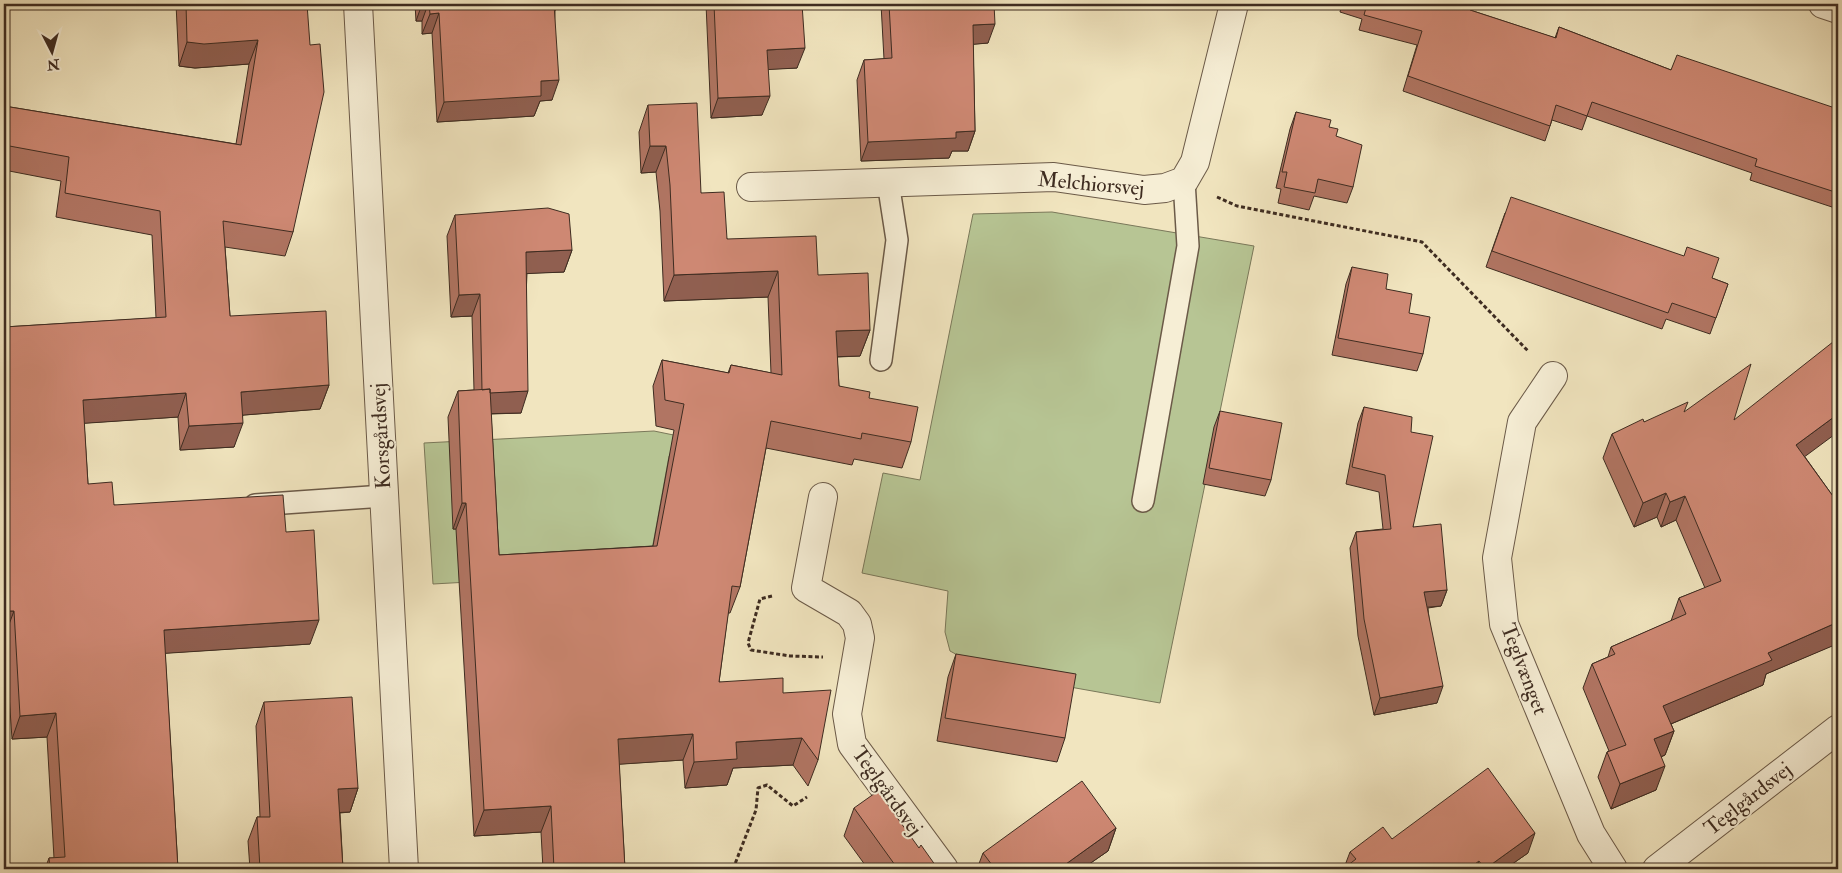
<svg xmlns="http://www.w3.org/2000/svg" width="1842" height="873" viewBox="0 0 1842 873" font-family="'IM FELL Double Pica',serif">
  <rect width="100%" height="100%" fill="#f1e5bf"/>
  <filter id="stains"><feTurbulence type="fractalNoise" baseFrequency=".004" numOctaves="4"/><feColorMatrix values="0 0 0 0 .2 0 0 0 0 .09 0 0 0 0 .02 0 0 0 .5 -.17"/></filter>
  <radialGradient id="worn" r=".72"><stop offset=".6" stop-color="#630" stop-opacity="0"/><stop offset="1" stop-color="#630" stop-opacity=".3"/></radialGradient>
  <path fill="#b7c594" stroke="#7a785a" d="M 1052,212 L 1254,246 L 1160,703 L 991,673 L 950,651 L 945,632 L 948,591 L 862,573 L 883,473 L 920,480 L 973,214 Z
    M 654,431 L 693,439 L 669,456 L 648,572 L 433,584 L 424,443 Z"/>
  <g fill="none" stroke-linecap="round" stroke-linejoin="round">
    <g stroke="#6b5a48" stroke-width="24">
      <path id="service" d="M 881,360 L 897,240 L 888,182
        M 1143,501 L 1188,246 L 1184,181
        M 255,505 L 384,496"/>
    </g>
    <g stroke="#6b5a48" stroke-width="30">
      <path id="minor" d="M 358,4 L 404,869
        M 1823,4 L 1838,9
        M 751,187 L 1054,177 L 1144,190 L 1165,188 L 1184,181 L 1195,162 L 1234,4
        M 1553,376 L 1522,422 L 1497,558 L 1504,624 L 1591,834 L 1613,869
        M 823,497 L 806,588 L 849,613 L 857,624 L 860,638 L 847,714 L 852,744 L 944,869
        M 1657,869 L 1838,729"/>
    </g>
    <path stroke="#3e2c21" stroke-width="3" stroke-dasharray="4 2.5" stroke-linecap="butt" d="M 1217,197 L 1237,206 L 1422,242 L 1529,352
      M 772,596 L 760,599 L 748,643 L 751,650 L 790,656 L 823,657
      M 733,869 L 756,810 L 758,788 L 767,785 L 793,806 L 807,797"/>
    <use href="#service" stroke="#f6eed5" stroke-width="21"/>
    <use href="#minor" stroke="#f6eed5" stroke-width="28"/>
  </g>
  <path fill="#b17563" stroke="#3e2c21" d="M 176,4 L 307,4 L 293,232 L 285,256 L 225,247 L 230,316 L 329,385 L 320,409 L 243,415 L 234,447 L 180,450 L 178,417 L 84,423 L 88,484 L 114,505 L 286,532 L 310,644 L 165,653 L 178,869 L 45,869 L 49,858 L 54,858 L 47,737 L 12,739 L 5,635 L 4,327 L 156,318 L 152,235 L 56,217 L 61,181 L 4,170 L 4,106 L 236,144 L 249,64 L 195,68 L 179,66 Z
    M 415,4 L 557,4 L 555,11 L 552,100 L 540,101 L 534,116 L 437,122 L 432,33 L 422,34 L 422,21 L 416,21 Z
    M 706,4 L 802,4 L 797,68 L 768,69 L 762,115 L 711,118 Z
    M 881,4 L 994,4 L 988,43 L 973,44 L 975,131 L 968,151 L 952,151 L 949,158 L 861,161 L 857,80 L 864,60 L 884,59 Z
    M 1342,4 L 1472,4 L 1470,10 L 1555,38 L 1559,27 L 1671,70 L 1838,109 L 1838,209 L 1750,180 L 1752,173 L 1587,116 L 1582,130 L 1552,120 L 1545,141 L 1403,91 L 1417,45 L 1359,30 L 1362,19 L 1340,12 Z
    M 648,105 L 701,193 L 727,239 L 818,275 L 870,330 L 860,356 L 837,357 L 839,386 L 869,398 L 911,442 L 902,468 L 854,459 L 852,465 L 766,448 L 740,587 L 730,613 L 728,613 L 719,682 L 783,693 L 818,760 L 808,786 L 793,765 L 733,768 L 727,785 L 685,788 L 683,760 L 619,764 L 625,869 L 543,869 L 541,832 L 474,836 L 456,529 L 453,529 L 448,417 L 458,391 L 474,390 L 472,316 L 451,317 L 447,236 L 455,215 L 572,250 L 564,272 L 527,273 L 521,413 L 491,414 L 499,555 L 653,546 L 674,430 L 656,426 L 653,386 L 662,360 L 728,373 L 731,365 L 771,373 L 768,297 L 664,301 L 660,211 L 656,172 L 641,173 L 639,132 Z
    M 1296,112 L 1329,127 L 1336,136 L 1353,187 L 1347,203 L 1314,196 L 1309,210 L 1278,203 L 1281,189 L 1276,188 L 1290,129 Z
    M 1505,213 L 1712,278 L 1728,284 L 1710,334 L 1666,319 L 1662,329 L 1486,267 Z
    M 1352,267 L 1386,289 L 1409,313 L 1423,354 L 1417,371 L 1332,355 L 1346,284 Z
    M 1364,407 L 1411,432 L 1413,527 L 1447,590 L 1441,606 L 1428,608 L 1437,703 L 1374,715 L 1358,636 L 1350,548 L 1356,532 L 1383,529 L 1379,492 L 1346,484 L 1358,423 Z
    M 1220,411 L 1271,480 L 1265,496 L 1203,484 L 1214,427 Z
    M 1684,412 L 1734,420 L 1805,457 L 1835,499 L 1838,496 L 1838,643 L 1766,674 L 1763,685 L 1671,724 L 1674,731 L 1665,755 L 1661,757 L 1656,790 L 1611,809 L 1598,777 L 1607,752 L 1609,751 L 1583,688 L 1592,664 L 1608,657 L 1611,647 L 1671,621 L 1679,598 L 1705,588 L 1676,520 L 1661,527 L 1657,517 L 1634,527 L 1603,458 L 1612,434 L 1644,422 Z
    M 956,654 L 1065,738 L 1057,762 L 937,741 L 948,677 Z
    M 264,702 L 358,788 L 350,812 L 340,813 L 343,869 L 250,869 L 248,841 L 257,817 L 260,817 L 256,726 Z
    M 854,808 L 919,848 L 938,869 L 868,869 L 844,836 Z
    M 1116,828 L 1108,851 L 1082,869 L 977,869 L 983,853 Z
    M 1392,839 L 1528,853 L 1505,869 L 1343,869 L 1344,868 L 1350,852 Z"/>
  <path fill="#905f50" stroke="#3e2c21" d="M 422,4 L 428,4 L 422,21 L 416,21 Z
    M 550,4 L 557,4 L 554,13 Z
    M 439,13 L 432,33 L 422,34 L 430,14 Z
    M 995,24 L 988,43 L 966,45 L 973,25 Z
    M 258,40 L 249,64 L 195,68 L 179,66 L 187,42 Z
    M 805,48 L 797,68 L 760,70 L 767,50 Z
    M 559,80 L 552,100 L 540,101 L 534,116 L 437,122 L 444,102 L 541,81 Z
    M 770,96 L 762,115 L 711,118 L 718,98 Z
    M 975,131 L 968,151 L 952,151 L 949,158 L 861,161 L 868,142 L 956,132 Z
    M 650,146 L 666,146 L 656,172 L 641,173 Z
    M 572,250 L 564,272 L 518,274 L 526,252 Z
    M 778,271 L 768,297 L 664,301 L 674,275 Z
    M 480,294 L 472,316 L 451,317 L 459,295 Z
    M 870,330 L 860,356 L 827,357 L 836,331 Z
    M 329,385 L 320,409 L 232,416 L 241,392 Z
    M 528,391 L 521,413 L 474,414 L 482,393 Z
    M 186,393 L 178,417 L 74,424 L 83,400 Z
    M 1838,414 L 1838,432 L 1788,469 L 1796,445 Z
    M 243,423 L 234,447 L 180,450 L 189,426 Z
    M 1666,493 L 1657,517 L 1634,527 L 1643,503 Z
    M 1685,496 L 1676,520 L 1661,527 L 1670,502 Z
    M 462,503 L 466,503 L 456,529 L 453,529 Z
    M 1447,590 L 1441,606 L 1418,608 L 1424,592 Z
    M 4,611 L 14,611 L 5,635 L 4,635 Z
    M 319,620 L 310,644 L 155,654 L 164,630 Z
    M 1838,622 L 1838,643 L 1837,644 L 1766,674 L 1763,685 L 1654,731 L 1663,706 L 1768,653 Z
    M 1443,686 L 1437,703 L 1374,715 L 1380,698 Z
    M 56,713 L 47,737 L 12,739 L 20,716 Z
    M 1674,731 L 1665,755 L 1645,763 L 1654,739 Z
    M 693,734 L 683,760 L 608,765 L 618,739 Z
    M 802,738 L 793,765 L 733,768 L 727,785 L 685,788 L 694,762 L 736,742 Z
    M 1665,766 L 1656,790 L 1611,809 L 1620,784 Z
    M 358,788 L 350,812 L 330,813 L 338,789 Z
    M 551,806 L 541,832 L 474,836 L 484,810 Z
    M 1116,828 L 1108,851 L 1082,869 L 1059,869 Z
    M 1535,833 L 1528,853 L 1505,869 L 1485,869 Z
    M 1479,861 L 1476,869 L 1468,869 Z"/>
  <path fill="#ce8873" stroke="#3e2c21" d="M 186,4 L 307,4 L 310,45 L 320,44 L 324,92 L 293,232 L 223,221 L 230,316 L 326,311 L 329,385 L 241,392 L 243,423 L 189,426 L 186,393 L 83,400 L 88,484 L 112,482 L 114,505 L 283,495 L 286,532 L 314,530 L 319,620 L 164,630 L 178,869 L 50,869 L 49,858 L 65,857 L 56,713 L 20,716 L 14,611 L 4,611 L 4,327 L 166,317 L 160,211 L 65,193 L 69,157 L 4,145 L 4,106 L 241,145 L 258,40 L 204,44 L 187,42 Z
    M 429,4 L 554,4 L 559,80 L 541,81 L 541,96 L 444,102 L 439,13 L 430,14 Z
    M 714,4 L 802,4 L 805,48 L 767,50 L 770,96 L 718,98 Z
    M 889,4 L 994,4 L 995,24 L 973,25 L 975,131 L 956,132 L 956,138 L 868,142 L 864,60 L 892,58 Z
    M 1365,4 L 1472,4 L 1470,10 L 1556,38 L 1559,27 L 1671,70 L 1677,55 L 1838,109 L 1838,193 L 1755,166 L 1757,159 L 1592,102 L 1587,116 L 1556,105 L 1550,126 L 1408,76 L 1422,31 L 1364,15 L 1367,4 Z
    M 697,103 L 701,193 L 724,192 L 727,239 L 816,236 L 818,275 L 868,273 L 870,330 L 836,331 L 839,386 L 870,392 L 869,398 L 918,407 L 911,442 L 862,433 L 861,439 L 771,421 L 740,587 L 732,586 L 719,682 L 783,678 L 783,693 L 831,690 L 818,760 L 802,738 L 736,742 L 737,759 L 694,762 L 693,734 L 618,739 L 625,869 L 554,869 L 551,806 L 484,810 L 466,503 L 462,503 L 458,391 L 490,389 L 499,555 L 657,546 L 684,404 L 665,400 L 662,360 L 729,373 L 731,365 L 782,375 L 778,271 L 674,275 L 670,185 L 666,146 L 650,146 L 648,105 Z
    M 1296,112 L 1331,120 L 1329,127 L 1338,129 L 1336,136 L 1362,145 L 1353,187 L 1318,179 L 1315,193 L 1284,187 L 1287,172 L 1282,172 Z
    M 1511,197 L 1684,256 L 1687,247 L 1719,258 L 1712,278 L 1728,284 L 1716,318 L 1672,303 L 1668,313 L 1492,251 Z
    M 548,208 L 569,214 L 572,250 L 526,252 L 528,391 L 490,393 L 490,389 L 482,390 L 480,294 L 459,295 L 455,215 Z
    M 1352,267 L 1388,274 L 1386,289 L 1412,294 L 1409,313 L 1430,317 L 1423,354 L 1338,338 Z
    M 1838,338 L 1838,414 L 1796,445 L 1835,499 L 1838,496 L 1838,622 L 1768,653 L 1772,660 L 1663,706 L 1674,731 L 1654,739 L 1665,766 L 1620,784 L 1607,752 L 1626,745 L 1592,664 L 1615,654 L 1611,647 L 1686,614 L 1679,598 L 1721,581 L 1685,496 L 1670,502 L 1666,493 L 1643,503 L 1612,434 L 1643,419 L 1644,422 L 1688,402 L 1684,412 L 1751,364 L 1734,420 Z
    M 1364,407 L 1412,417 L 1411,432 L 1433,436 L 1413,527 L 1441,524 L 1447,590 L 1424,592 L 1443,686 L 1380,698 L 1364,619 L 1356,532 L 1391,529 L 1385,475 L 1352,467 Z
    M 1220,411 L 1282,423 L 1271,480 L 1209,468 Z
    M 956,654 L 1076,674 L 1065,738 L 945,718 Z
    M 352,697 L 358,788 L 338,789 L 343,869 L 260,869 L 257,817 L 270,817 L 264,702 Z
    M 1488,768 L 1535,833 L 1485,869 L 1479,861 L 1468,869 L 1343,869 L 1356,859 L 1350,852 L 1383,827 L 1392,839 Z
    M 1082,781 L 1116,828 L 1059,869 L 995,869 L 983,853 Z
    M 878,791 L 919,848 L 921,845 L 938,869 L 890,869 L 895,865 L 854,808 Z"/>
  <g text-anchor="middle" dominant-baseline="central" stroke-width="4" stroke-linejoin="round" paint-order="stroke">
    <g font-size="21" fill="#3e2c21" stroke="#f6eed5">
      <text transform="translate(1091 184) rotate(5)">Melchiorsvej</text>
      <text transform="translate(381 436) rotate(-93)">Korsgårdsvej</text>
      <text transform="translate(1524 669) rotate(69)">Teglvænget</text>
      <text transform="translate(887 791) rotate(54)">Teglgårdsvej</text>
      <text transform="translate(1748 799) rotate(-38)">Teglgårdsvej</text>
    </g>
  </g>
  <rect width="1842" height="873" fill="none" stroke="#f1e5bf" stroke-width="20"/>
  <rect x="5" y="5" width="1832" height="863" fill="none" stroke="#3e2c21" stroke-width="2.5"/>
  <rect x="10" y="10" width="1822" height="853" fill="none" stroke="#3e2c21"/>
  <g transform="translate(52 52) rotate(174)" stroke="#f6eed5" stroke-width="4" paint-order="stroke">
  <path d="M0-4L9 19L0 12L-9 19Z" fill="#3e2c21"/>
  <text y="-8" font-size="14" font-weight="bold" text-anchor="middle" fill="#3e2c21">N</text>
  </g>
  <rect width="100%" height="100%" filter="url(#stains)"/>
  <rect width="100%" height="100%" fill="url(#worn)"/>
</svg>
